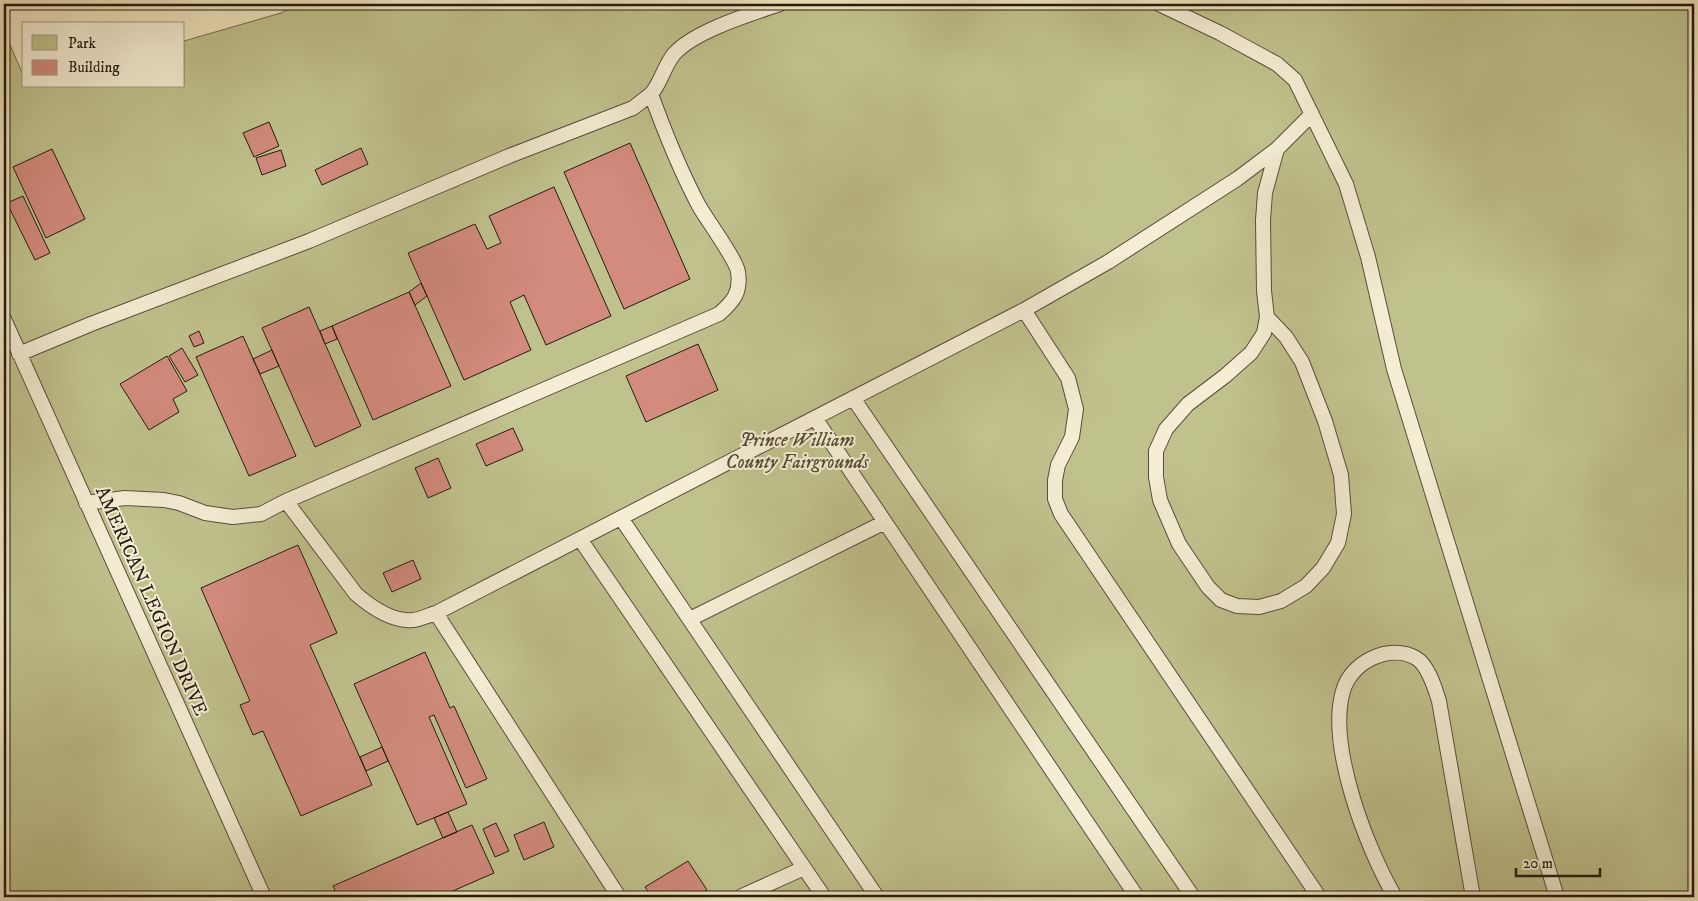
<svg xmlns="http://www.w3.org/2000/svg" width="1698" height="901" viewBox="0 0 1698 901" font-family="'IM FELL DW Pica',serif">
  <rect width="100%" height="100%" fill="#efe5bf"/>
  <filter id="stains"><feTurbulence type="fractalNoise" baseFrequency=".004" numOctaves="4"/><feColorMatrix values="0 0 0 0 .2 0 0 0 0 .09 0 0 0 0 .02 0 0 0 .5 -.17"/></filter>
  <radialGradient id="worn" r=".72"><stop offset=".6" stop-color="#630" stop-opacity="0"/><stop offset="1" stop-color="#630" stop-opacity=".3"/></radialGradient>
  <path fill="#c0c28d" stroke="#726e4e" d="M 298,4 L 1694,4 L 1694,897 L 4,897 L 4,31 L 24,77 L 24,86 L 184,86 L 184,41 L 281,13 Z"/>
  <path fill="#d28b7d" stroke="#241b10" d="M 269,122 L 279,146 L 254,157 L 243,133 Z
    M 630,143 L 690,279 L 624,309 L 564,172 Z
    M 361,148 L 368,164 L 322,185 L 315,170 Z
    M 52,149 L 85,219 L 46,238 L 13,167 Z
    M 281,150 L 286,166 L 262,175 L 256,158 Z
    M 554,187 L 611,316 L 546,345 L 524,295 L 510,302 L 531,350 L 464,380 L 408,253 L 475,224 L 487,249 L 501,243 L 489,216 Z
    M 23,196 L 50,253 L 35,260 L 7,203 Z
    M 421,283 L 427,296 L 415,305 L 409,292 Z
    M 409,292 L 451,386 L 373,420 L 332,326 Z
    M 309,307 L 361,426 L 315,447 L 262,328 Z
    M 332,326 L 337,339 L 325,344 L 320,331 Z
    M 199,331 L 204,343 L 194,347 L 189,336 Z
    M 243,336 L 296,456 L 249,476 L 196,357 Z
    M 698,344 L 718,390 L 646,422 L 626,376 Z
    M 182,348 L 198,375 L 185,382 L 169,356 Z
    M 272,350 L 279,366 L 260,374 L 253,359 Z
    M 167,356 L 187,391 L 173,399 L 179,412 L 149,430 L 120,384 Z
    M 513,428 L 523,450 L 486,466 L 476,444 Z
    M 438,458 L 451,488 L 428,498 L 415,468 Z
    M 298,545 L 337,633 L 310,645 L 372,785 L 301,816 L 263,731 L 253,735 L 240,705 L 250,701 L 201,588 Z
    M 413,560 L 421,579 L 392,592 L 383,573 Z
    M 425,652 L 450,708 L 454,706 L 487,779 L 466,788 L 434,715 L 429,717 L 467,804 L 417,825 L 354,684 Z
    M 382,747 L 388,761 L 366,771 L 360,757 Z
    M 448,812 L 457,832 L 443,838 L 434,818 Z
    M 544,822 L 554,847 L 524,860 L 514,835 Z
    M 496,823 L 509,851 L 495,857 L 483,829 Z
    M 472,825 L 494,873 L 439,897 L 338,897 L 333,886 Z
    M 688,861 L 707,890 L 696,897 L 652,897 L 645,887 Z"/>
  <g fill="none" stroke-linecap="round" stroke-linejoin="round">
    <g stroke="#574e3c" stroke-width="16">
      <path id="lane" d="M 1159,4 L 1220,33 L 1277,64 L 1295,80 L 1346,184 L 1368,257 L 1394,369 L 1557,897
        M 1024,310 L 1068,378 L 1076,409 L 1072,437 L 1058,465 L 1055,480 L 1055,499 L 1061,514 L 1319,897
        M 1267,317 L 1286,337 L 1302,362 L 1325,421 L 1341,475 L 1344,514 L 1338,543 L 1323,568 L 1306,586 L 1281,601 L 1259,607 L 1237,606 L 1221,600 L 1208,587 L 1179,544 L 1160,500 L 1156,477 L 1156,451 L 1166,429 L 1188,404 L 1225,376 L 1251,353 L 1264,333 L 1267,317 L 1264,291 L 1263,220 L 1265,193 L 1277,149
        M 4,319 L 264,897
        M 19,354 L 91,324 L 309,241 L 509,156 L 633,108 L 651,94
        M 853,398 L 1193,897
        M 815,418 L 1137,897
        M 286,501 L 356,594 C 371,607 392,622 413,620 C 421,619 429,615 436,613 L 1024,310 L 1108,262 L 1237,179 L 1277,149 L 1312,114
        M 86,503 L 125,498 L 164,500 L 179,503 L 205,513 L 233,517 L 261,514 L 286,501 L 719,314 C 734,301 741,292 738,272 C 737,261 707,220 699,206 C 680,170 665,133 651,94 C 661,83 664,66 674,54 C 694,31 751,14 780,4
        M 621,518 L 877,897
        M 580,539 L 824,897
        M 436,613 L 619,897
        M 690,619 L 885,522
        M 740,897 L 804,868
        M 1395,897 C 1367,849 1327,746 1343,691 C 1351,662 1389,643 1416,658 C 1428,665 1435,688 1439,701 L 1473,897"/>
    </g>
    <use href="#lane" stroke="#f5eed5" stroke-width="14"/>
  </g>
  <g text-anchor="middle" dominant-baseline="central" stroke-width="4" stroke-linejoin="round" paint-order="stroke">
    <g font-size="19" font-style="italic" fill="#534d36" stroke="#f5eed5">
      <text x="797" y="440">Prince William<tspan x="797" dy="22">County Fairgrounds</tspan></text>
    </g>
    <g font-size="19" fill="#241b10" stroke="#f5eed5">
      <text transform="translate(151 601) rotate(66)">AMERICAN LEGION DRIVE</text>
    </g>
  </g>
  <rect width="1698" height="901" fill="none" stroke="#efe5bf" stroke-width="20"/>
  <rect x="5" y="5" width="1688" height="891" fill="none" stroke="#241b10" stroke-width="2.5"/>
  <rect x="10" y="10" width="1678" height="881" fill="none" stroke="#241b10"/>
  <rect x="22" y="22" width="162" height="65" fill="#f5eed5" stroke="#a19a86"/>
  <rect x="32" y="35" width="25" height="15" fill="#c0c28d" stroke="#a19a86"/>
  <text x="68" y="48" font-size="15" fill="#241b10">Park</text>
  <rect x="32" y="60" width="25" height="15" fill="#d28b7d" stroke="#a19a86"/>
  <text x="68" y="72" font-size="15" fill="#241b10">Building</text>
  <path d="M1516 868v8h84v-8" fill="none" stroke="#241b10" stroke-width="2.5"/>
  <text x="1523" y="868" font-size="15" fill="#241b10" stroke="#f5eed5" stroke-width="4" paint-order="stroke">20 m</text>
  <rect width="100%" height="100%" filter="url(#stains)"/>
  <rect width="100%" height="100%" fill="url(#worn)"/>
</svg>
